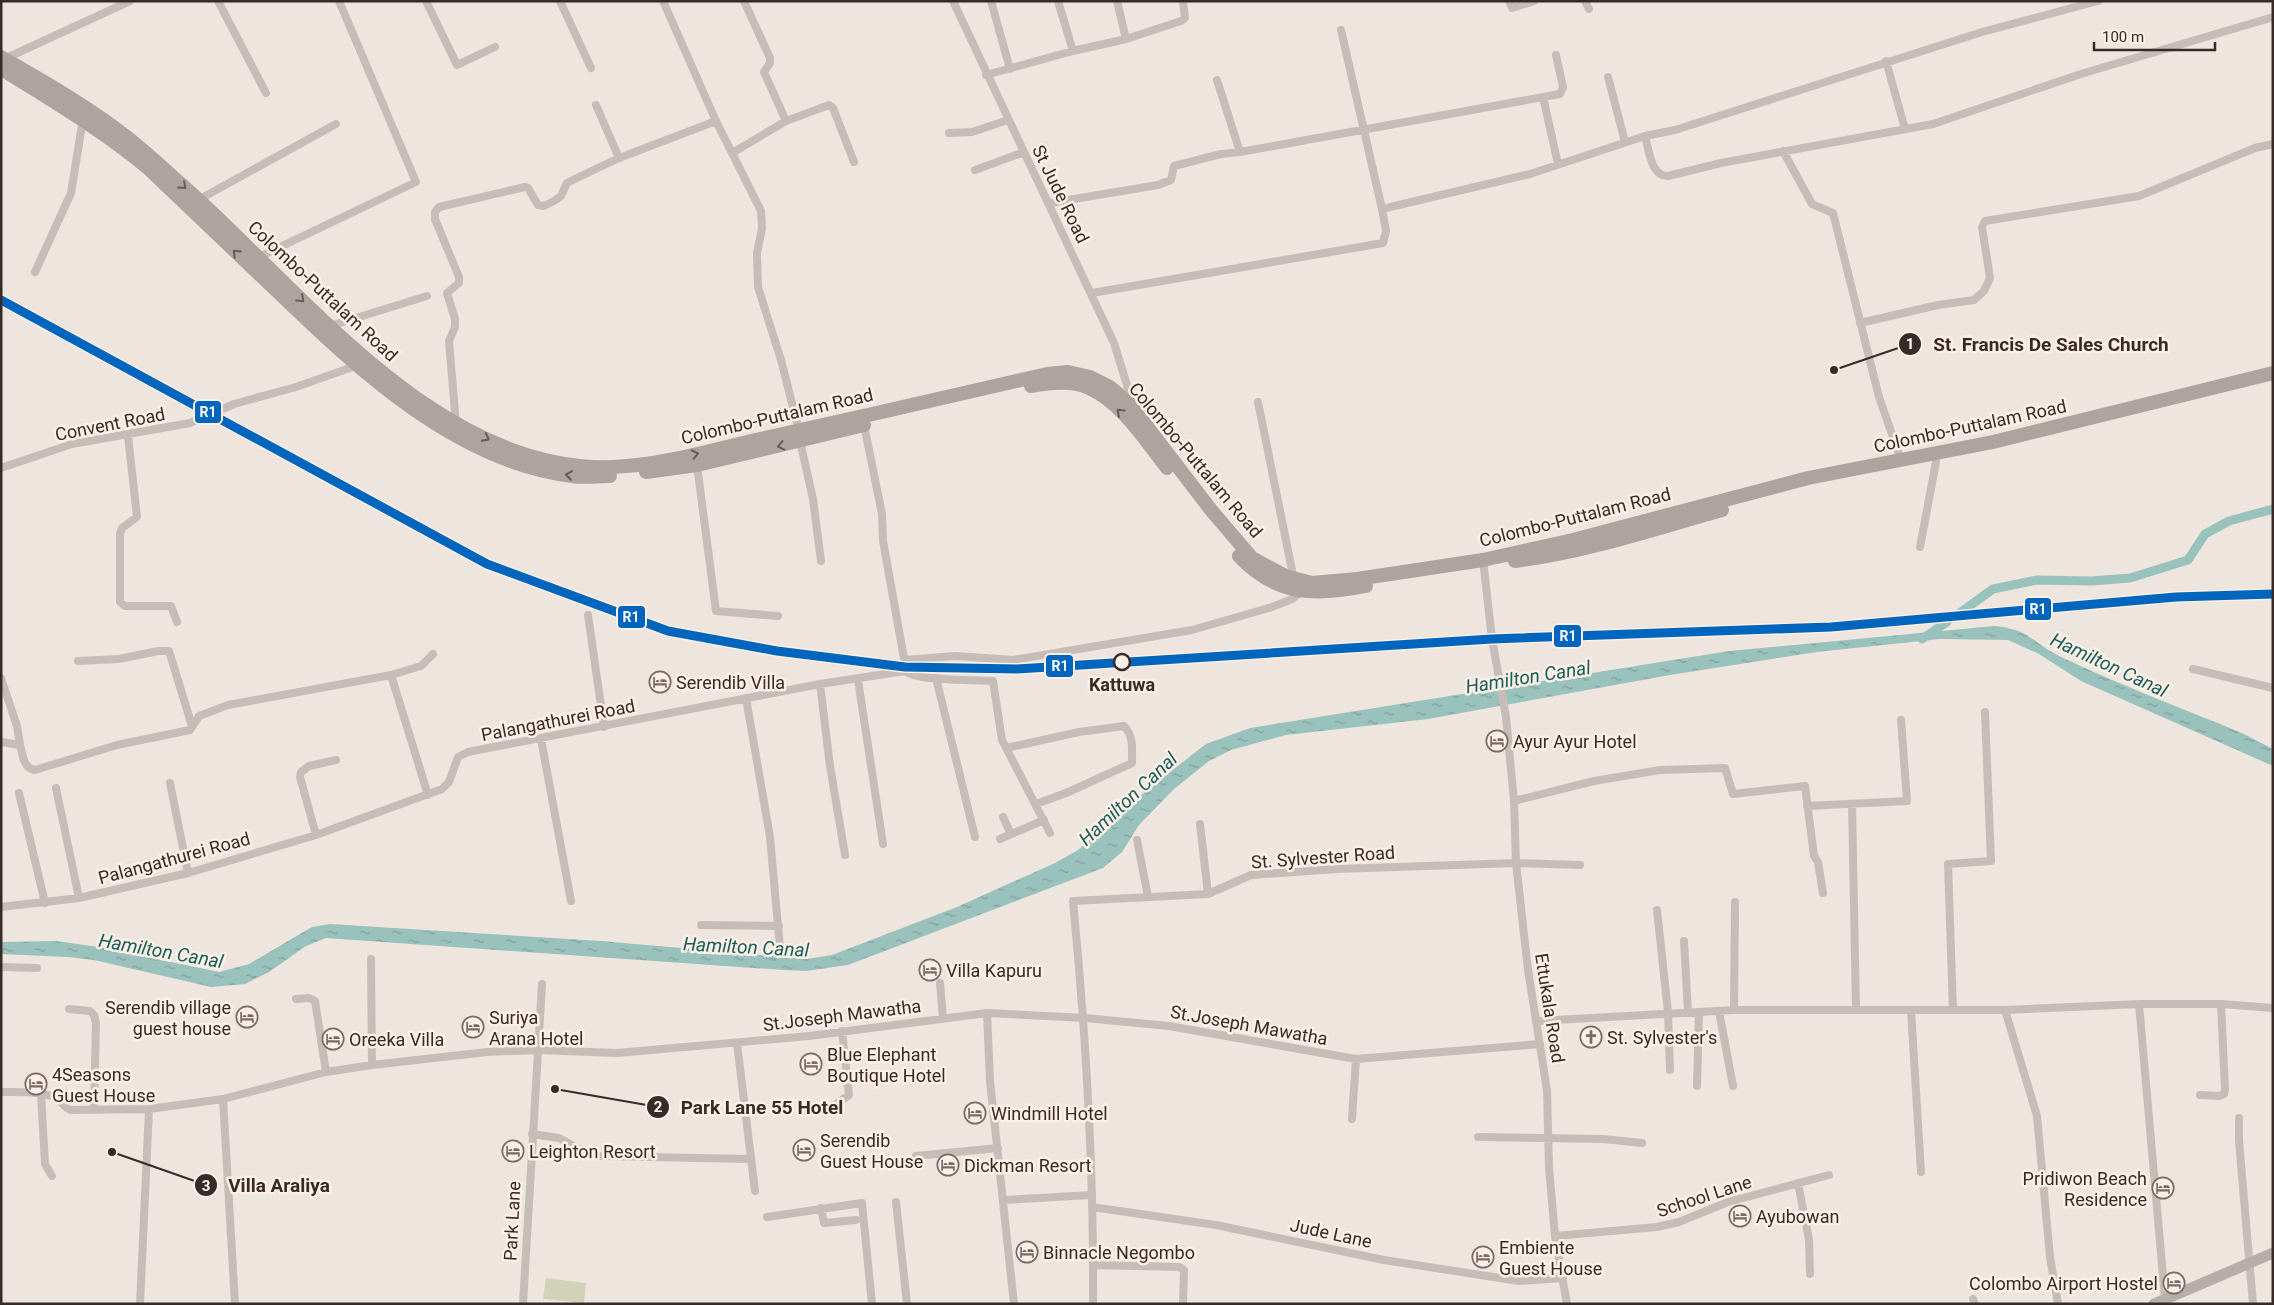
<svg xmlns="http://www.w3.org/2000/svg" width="2274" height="1305" viewBox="0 0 2274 1305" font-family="Roboto,sans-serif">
  <defs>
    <pattern id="water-ripples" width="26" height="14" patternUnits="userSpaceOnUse" patternTransform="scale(1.25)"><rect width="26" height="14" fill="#9ac2bd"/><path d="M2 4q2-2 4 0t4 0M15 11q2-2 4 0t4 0" fill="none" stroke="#7f9e99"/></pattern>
  </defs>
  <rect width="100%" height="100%" fill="#eee5df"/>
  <path fill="#d1d3b8" d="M 546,1278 L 586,1283 L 584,1303 L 543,1299 Z"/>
  <path fill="url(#water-ripples)" d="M 1994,626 C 2030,629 2031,642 2059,656 C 2119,685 2182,708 2244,734 L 2273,749 L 2273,766 L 2081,681 L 2039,654 L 2008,640 L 1940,639 L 1817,652 L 1670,675 L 1428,719 L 1286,735 L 1231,750 L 1209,761 L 1174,789 L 1139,825 L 1122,852 L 1103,868 L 848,965 L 806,971 L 783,970 L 326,938 L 306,946 L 269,972 L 245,984 L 211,987 L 94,960 L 67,957 L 1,954 L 1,942 L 56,941 L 99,947 L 219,972 L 249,964 L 312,927 L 330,924 L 601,941 L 807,959 L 832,955 L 957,907 L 1055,863 L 1078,850 L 1152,786 L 1206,744 L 1250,728 L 1729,651 Z"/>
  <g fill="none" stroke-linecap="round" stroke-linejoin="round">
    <path stroke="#9ac2bd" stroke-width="9" d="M 1961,612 L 1993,589 L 2037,580 L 2092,581 L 2130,578 L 2188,560 L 2205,534 L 2229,521 L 2273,509
      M 1922,639 L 1947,622"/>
    <path stroke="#c7bdb8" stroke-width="8" d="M 218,1 L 266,93
      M 426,1 L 457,65 L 495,47
      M 560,1 L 591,68
      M 663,1 L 716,121 L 761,211 L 762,228 L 757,253 L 758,287 L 781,360 L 799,431
      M 744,1 L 770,58 L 770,63 L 764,72 L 786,121
      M 953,1 L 1114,343 L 1130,395 L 1129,403
      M 991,1 L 1010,69
      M 1058,1 L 1073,51
      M 1117,1 L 1126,39
      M 1509,1 L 1512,8 L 1534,1
      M 1585,1 L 1589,9
      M 1341,30 L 1382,209 L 1530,174 L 1645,136 L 1675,130 L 1982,32 L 2098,1
      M 2,60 L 130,1
      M 1886,61 L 1905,129
      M 986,75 L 1073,51 L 1126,39 L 1181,21 L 1185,18 L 1183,1
      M 1608,77 L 1625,142
      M 1217,80 L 1240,152 L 1560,94 L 1563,87 L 1556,55
      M 1543,97 L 1558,164
      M 596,105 L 619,158
      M 949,133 L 972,132 L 1008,120
      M 1645,136 C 1649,150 1651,177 1668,176 L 1721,163 L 1933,124 L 2084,73 L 2273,17
      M 1783,151 L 1812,204 L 1833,213 L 1879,397 L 1901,460
      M 732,153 L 786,121 L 829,105 L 833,108 L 854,162
      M 975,170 L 1024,152
      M 198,200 L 336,124
      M 1050,203 L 1158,185 L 1171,180 L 1174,166 L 1221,154 L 1240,152
      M 257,258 L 416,182 L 339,1
      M 35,272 L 71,193 L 83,119
      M 1092,293 L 1383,243 L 1386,231 L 1382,209
      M 1860,323 L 1938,305 L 1974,300 L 1984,291 L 1990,278 L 1982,227 L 1985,221 L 2139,196 L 2255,148 L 2273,144
      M 330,326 L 427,296
      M 1258,402 L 1294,580
      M 456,424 L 449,341 L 455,327 L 455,319 L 447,293 L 459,283 L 459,277 L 435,219 L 435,212 L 439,207 L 525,187 L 528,188 L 538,205 L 544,206 L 554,201 L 561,196 L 567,183 L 581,176 L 619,158 L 716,121
      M 864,425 L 882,514 L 883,541 L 905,664
      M 128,436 L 137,517 L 122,528 L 120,534 L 120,602 L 125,606 L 171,606 L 177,622
      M 800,441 L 813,499 L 821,561
      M 697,465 L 716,611 L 778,616
      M 1,468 L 72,444 L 190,423 L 234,404 L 296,387 L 361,364
      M 1920,547 L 1936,462
      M 1483,560 L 1492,639 L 1506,717 L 1514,801 L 1516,863 L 1528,970 L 1547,1090 L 1549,1168 L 1555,1236 L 1567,1304
      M 588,615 L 604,727
      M 905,660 L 955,656 L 1013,660 L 1192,630 L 1272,607 L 1292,599 L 1301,592
      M 78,661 L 119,659 L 158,651 L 169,651 L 192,726
      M 2193,669 L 2273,688
      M 905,671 C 916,681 975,680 993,681 L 1002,740 L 1050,833
      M 391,675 L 428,795
      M 1,678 L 17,726 L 20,745
      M 936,678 L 975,837
      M 858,680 L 883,844
      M 820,684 L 830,766 L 845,855
      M 746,698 L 770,837 L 780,948
      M 541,739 L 571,901
      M 1,742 L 20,745 C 23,755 23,768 35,770 L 117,745 L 190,730 L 199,716 L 228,705 L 391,675 L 421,666 L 433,654
      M 1006,748 L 1079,732 L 1124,726 C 1134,736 1132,750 1132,763 L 1066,793 L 1036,804
      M 170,783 L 188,873
      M 56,788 L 79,898
      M 19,793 L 45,903
      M 1514,801 L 1594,781 L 1660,770 L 1725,768 L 1733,794 L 1805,786 L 1814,856 L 1818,862 L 1823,893
      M 1852,804 L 1856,1010
      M 1807,806 L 1907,801 L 1901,720
      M 1003,817 L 1011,834
      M 1200,824 L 1208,894
      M 316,835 L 300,777 L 301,772 L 309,766 L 336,760
      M 1000,839 L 1044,820
      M 1137,840 L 1148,897
      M 1,907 L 79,898 L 188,873 L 316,835 L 442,789 L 449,782 L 458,757 L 468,752 L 820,684 L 905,671
      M 1657,910 L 1668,1012 L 1670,1070
      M 701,925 L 779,926
      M 1684,941 L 1688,1012
      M 371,959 L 372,1065
      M 1,967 L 37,968
      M 940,983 L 943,1018
      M 296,999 L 309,998 L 315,1001 L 326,1072
      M 2139,1004 L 2165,1299
      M 69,1009 L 90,1011 L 94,1015 L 96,1023 L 94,1110
      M 1734,1010 L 1735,902
      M 1911,1010 L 1921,1172
      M 1953,1010 L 1948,864 L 1991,861 L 1985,712
      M 2005,1010 L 2037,1116 L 2050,1257 L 2058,1304
      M 1719,1011 L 1733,1086
      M 987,1013 L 990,1081 L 1014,1304
      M 1537,1021 L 1734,1010 L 2005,1010 L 2139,1004 L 2221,1004 L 2273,1008
      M 737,1043 L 755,1191
      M 1697,1086 L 1699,1012
      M 1,1092 C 18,1092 38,1091 54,1097 C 60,1100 64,1107 70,1110 L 149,1109 L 223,1099 L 326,1072 L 372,1065 L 487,1052 L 537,1050 L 617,1053 L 809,1036 L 987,1013 L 1085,1018 L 1169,1026 L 1356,1059 L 1540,1044
      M 41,1094 L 45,1164 L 52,1176
      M 2200,1095 L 2220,1096 L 2224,1094 L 2225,1090 L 2221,1004
      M 223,1099 L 235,1304
      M 803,1111 L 835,1105 L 849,1095 L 842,1031
      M 2239,1118 L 2239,1141 L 2253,1304
      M 1352,1119 L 1356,1059
      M 532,1134 L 559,1138 L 584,1152 L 599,1156 L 749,1159
      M 1478,1137 L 1603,1139 L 1642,1143
      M 916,1156 L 998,1148
      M 1798,1183 L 1809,1240 L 1810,1274
      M 1003,1200 L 1092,1195
      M 896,1202 L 907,1304
      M 1092,1207 L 1216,1225 L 1384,1260 L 1519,1281 L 1563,1278
      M 821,1208 L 824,1223 L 856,1220
      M 767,1217 L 862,1203 L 872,1304
      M 1555,1236 L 1657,1227 L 1679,1222 L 1728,1202 L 1829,1175
      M 1093,1265 L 1179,1267 L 1184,1270 L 1183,1304
      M 1973,1299 L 1975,1304
      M 140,1304 L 149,1109
      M 523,1304 L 542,984
      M 1093,1304 C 1094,1169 1086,1035 1073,901 L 1208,894 L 1251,875 L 1337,869 L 1516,863 L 1580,865"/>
    <path stroke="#b7ada9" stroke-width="11" d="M 2154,1304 L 2273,1253"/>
    <path stroke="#ada49f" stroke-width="14" d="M 1,57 C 44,82 89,107 128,138 C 147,153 164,169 182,185 C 301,289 438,474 613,467 C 662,465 712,450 760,439 C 856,418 951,396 1047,374 L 1068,372 L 1090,377 L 1110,387 L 1129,403 L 1211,510 L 1252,558 L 1285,576 L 1312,583 L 1357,579 L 1483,560 L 1573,540 L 1808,478 L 1993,442 L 2273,373
      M 5,71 C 54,102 104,131 149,169 C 192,210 235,251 278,292 C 358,369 456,462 572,476 C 584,478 597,476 610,476
      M 1031,386 C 1049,383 1072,380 1089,388 C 1122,403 1145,440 1167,468
      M 646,472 L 697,465 L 864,425
      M 1239,556 C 1276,596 1315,596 1366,586
      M 1515,561 C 1586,552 1654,529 1722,510"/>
    <g stroke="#fbefe6" stroke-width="12">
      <path id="rail-1" d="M 1,300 L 487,564 L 668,631 L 777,651 L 905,667 L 1017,669 L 1492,639 L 1831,627 L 2176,597 L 2273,594"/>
    </g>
    <use href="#rail-1" stroke="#0065bd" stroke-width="9"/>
  </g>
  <defs><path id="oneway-chevron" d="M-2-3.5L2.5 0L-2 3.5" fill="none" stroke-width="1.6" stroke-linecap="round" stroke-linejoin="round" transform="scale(1.25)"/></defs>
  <g stroke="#675b56">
    <use href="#oneway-chevron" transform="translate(183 186) rotate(42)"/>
    <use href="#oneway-chevron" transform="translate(236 253) rotate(-136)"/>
    <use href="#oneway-chevron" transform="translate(301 299) rotate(43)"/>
    <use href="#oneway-chevron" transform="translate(1120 412) rotate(-137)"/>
    <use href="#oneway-chevron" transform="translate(486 438) rotate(27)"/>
    <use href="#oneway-chevron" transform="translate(781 446) rotate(167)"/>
    <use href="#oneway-chevron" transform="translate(695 454) rotate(-12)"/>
    <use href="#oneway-chevron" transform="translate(569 475) rotate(-172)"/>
  </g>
  <defs>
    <g id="hotel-ring" transform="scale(1.125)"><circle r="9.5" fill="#fbefe6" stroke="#786b67" stroke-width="1.5"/><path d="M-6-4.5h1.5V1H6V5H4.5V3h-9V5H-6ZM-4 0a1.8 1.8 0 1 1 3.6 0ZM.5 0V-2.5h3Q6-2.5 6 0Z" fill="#786b67"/></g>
    <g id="church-ring" transform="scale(1.125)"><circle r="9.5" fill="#fbefe6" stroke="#786b67" stroke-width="1.5"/><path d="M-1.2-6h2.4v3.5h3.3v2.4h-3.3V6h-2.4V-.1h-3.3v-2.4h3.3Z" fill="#786b67"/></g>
  </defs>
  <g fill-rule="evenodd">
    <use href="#hotel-ring" x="660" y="682"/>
    <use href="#hotel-ring" x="1497" y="741"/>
    <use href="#hotel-ring" x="930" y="970"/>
    <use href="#hotel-ring" x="247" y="1017"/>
    <use href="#hotel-ring" x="473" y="1027"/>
    <use href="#church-ring" x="1591" y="1037"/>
    <use href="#hotel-ring" x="333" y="1039"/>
    <use href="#hotel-ring" x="811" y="1064"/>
    <use href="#hotel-ring" x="36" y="1084"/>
    <use href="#hotel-ring" x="975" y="1113"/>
    <use href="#hotel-ring" x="804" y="1150"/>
    <use href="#hotel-ring" x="513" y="1151"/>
    <use href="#hotel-ring" x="948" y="1165"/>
    <use href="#hotel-ring" x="2163" y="1188"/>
    <use href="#hotel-ring" x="1740" y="1216"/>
    <use href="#hotel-ring" x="1027" y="1252"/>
    <use href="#hotel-ring" x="1483" y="1257"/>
    <use href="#hotel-ring" x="2174" y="1283"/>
  </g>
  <circle fill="#fbefe6" stroke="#382a26" stroke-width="2.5" cx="1122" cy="662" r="8"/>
  <g text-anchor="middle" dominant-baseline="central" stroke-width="5" stroke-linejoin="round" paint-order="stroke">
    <g font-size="18" fill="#382a26" stroke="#fbefe6">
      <text transform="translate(1061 194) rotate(64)">St Jude Road</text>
      <text transform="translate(323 291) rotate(43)">Colombo-Puttalam Road</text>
      <text transform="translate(777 416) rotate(-13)">Colombo-Puttalam Road</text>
      <text transform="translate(110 424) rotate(-11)">Convent Road</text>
      <text transform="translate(1970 426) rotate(-12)">Colombo-Puttalam Road</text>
      <text transform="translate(1196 460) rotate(50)">Colombo-Puttalam Road</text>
      <text transform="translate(1575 517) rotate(-14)">Colombo-Puttalam Road</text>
      <text transform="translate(558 720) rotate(-11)">Palangathurei Road</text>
      <text transform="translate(1323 857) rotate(-4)">St. Sylvester Road</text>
      <text transform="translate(174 858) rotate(-15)">Palangathurei Road</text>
      <text transform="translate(1550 1008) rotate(81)">Ettukala Road</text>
      <text transform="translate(842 1015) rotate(-7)">St.Joseph Mawatha</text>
      <text transform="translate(1249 1025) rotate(10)">St.Joseph Mawatha</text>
      <text transform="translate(1704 1196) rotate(-18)">School Lane</text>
      <text transform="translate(512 1221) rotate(-87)">Park Lane</text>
      <text transform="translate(1331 1233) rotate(12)">Jude Lane</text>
    </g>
    <g font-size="18" fill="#382a26" stroke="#fbefe6" text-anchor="start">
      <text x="676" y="682">Serendib Villa</text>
      <text x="1513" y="741">Ayur Ayur Hotel</text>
      <text x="946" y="970">Villa Kapuru</text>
      <text x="231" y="1007" text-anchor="end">Serendib village<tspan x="231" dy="21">guest house</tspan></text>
      <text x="489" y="1017">Suriya<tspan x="489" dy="21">Arana Hotel</tspan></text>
      <text x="1607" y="1037">St. Sylvester's</text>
      <text x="349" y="1039">Oreeka Villa</text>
      <text x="827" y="1054">Blue Elephant<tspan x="827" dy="21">Boutique Hotel</tspan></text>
      <text x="52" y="1074">4Seasons<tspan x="52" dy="21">Guest House</tspan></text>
      <text x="991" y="1113">Windmill Hotel</text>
      <text x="820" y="1140">Serendib<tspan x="820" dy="21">Guest House</tspan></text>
      <text x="529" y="1151">Leighton Resort</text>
      <text x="964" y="1165">Dickman Resort</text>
      <text x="2147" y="1178" text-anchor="end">Pridiwon Beach<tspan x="2147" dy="21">Residence</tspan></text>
      <text x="1756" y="1216">Ayubowan</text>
      <text x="1499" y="1247">Embiente<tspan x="1499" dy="21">Guest House</tspan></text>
      <text x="1043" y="1252">Binnacle Negombo</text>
      <text x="2158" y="1283" text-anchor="end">Colombo Airport Hostel</text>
    </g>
    <g font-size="18" font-weight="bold" fill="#382a26" stroke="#fbefe6">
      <text x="1122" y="684">Kattuwa</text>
    </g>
    <g font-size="19" font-style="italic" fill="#185d5a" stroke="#fbefe6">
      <text transform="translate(2109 665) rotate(25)">Hamilton Canal</text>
      <text transform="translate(1528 677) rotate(-9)">Hamilton Canal</text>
      <text transform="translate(1128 799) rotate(-43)">Hamilton Canal</text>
      <text transform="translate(746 947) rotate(3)">Hamilton Canal</text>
      <text transform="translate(161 951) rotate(10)">Hamilton Canal</text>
    </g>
  </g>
  <path fill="none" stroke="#382a26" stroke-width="2" d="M1834 370L1910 344M555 1089L658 1107M112 1152L206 1185"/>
  <g fill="#382a26" stroke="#fbefe6" stroke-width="2">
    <circle cx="1834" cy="370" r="5"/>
    <circle cx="555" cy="1089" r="5"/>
    <circle cx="112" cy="1152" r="5"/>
    <circle cx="1910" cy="344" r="12"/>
    <circle cx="658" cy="1107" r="12"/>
    <circle cx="206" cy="1185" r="12"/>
  </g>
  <g font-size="15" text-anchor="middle" font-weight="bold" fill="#fff">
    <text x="1910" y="349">1</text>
    <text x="658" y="1112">2</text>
    <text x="206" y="1191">3</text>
  </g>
  <g font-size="19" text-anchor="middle" font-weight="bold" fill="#382a26" stroke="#fbefe6" stroke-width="5" stroke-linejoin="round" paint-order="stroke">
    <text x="2051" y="351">St. Francis De Sales Church</text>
    <text x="762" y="1114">Park Lane 55 Hotel</text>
    <text x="279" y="1192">Villa Araliya</text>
  </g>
  <g stroke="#fbefe6" stroke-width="2">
    <rect x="194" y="400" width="28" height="24" rx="5" fill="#0065bd"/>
    <rect x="2024" y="597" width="28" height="24" rx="5" fill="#0065bd"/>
    <rect x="617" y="605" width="29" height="24" rx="5" fill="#0065bd"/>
    <rect x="1553" y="624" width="29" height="24" rx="5" fill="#0065bd"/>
    <rect x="1045" y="654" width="29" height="24" rx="5" fill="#0065bd"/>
  </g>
  <g font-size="14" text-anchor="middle" font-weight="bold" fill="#fff">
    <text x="208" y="417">R1</text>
    <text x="2038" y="614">R1</text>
    <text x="631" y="622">R1</text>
    <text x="1568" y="641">R1</text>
    <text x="1060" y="671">R1</text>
  </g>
  <rect width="2274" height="1305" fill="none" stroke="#382a26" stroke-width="5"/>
  <path d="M2094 42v8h121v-8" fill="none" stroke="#382a26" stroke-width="2.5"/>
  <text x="2102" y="42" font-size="15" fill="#382a26" stroke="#fbefe6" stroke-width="4" paint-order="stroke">100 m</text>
</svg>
